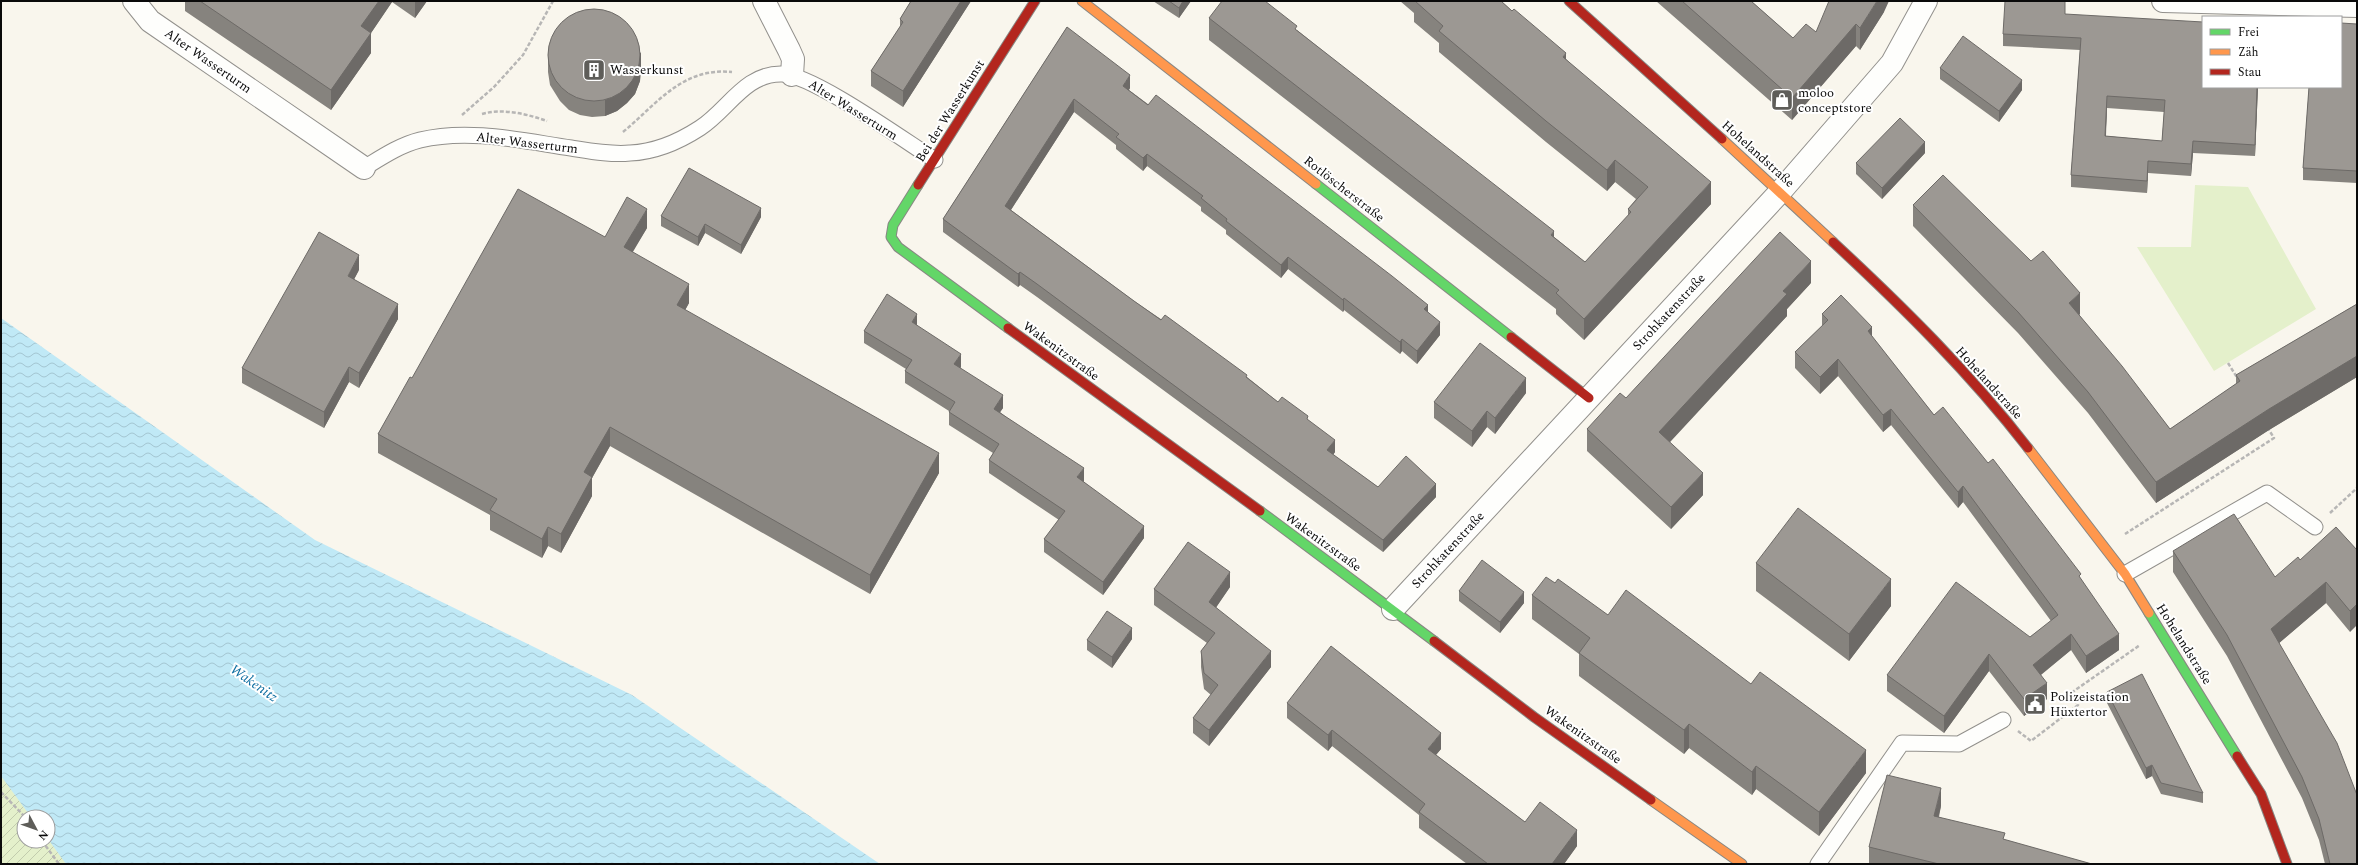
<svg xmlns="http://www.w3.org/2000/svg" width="2358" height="865" viewBox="0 0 2358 865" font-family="Spectral,serif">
  <defs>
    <pattern id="garden-furrows" width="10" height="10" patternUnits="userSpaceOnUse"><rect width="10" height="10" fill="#e4f0cb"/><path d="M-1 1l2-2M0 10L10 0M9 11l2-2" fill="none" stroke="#c2ccad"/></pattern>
    <pattern id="water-waves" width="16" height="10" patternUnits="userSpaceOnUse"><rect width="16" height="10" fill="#c0e9f6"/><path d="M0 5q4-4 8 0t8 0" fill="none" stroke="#a4c6d2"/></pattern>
  </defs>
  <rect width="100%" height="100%" fill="#f9f6ed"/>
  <path fill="#e4f0cb" d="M 2195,185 L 2248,187 L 2316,309 L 2214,371 L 2137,247 L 2191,247 Z"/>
  <path fill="url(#garden-furrows)" d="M 1,771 L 40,817 L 24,817 L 24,841 L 48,841 L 48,827 L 76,864 L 1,864 Z"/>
  <path fill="url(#water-waves)" d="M 1,318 L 315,540 L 632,695 L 880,864 L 66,864 L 48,839 L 48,817 L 31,817 L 1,776 Z"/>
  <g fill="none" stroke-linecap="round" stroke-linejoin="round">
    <g stroke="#92908c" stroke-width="17">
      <path id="lane" d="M 364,168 C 382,157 400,145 420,140 C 469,128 523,141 571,148 C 590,151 611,155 630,153 C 655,152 680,141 700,128 C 728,110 745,73 782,74 C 812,74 905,141 935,160
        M 2125,574 L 2267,493 L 2315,527
        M 1818,864 L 1902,743 L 1959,744 L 2003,720"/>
    </g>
    <g stroke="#92908c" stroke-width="24">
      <path id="street" d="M 134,1 L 150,21 L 364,168
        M 764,1 L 789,50 L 793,59 L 792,75
        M 2163,1 L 2357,6
        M 1393,609 L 1780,192 L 1892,63 L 1926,1"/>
    </g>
    <g stroke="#888783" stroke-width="11">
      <path id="fast" d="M 1316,184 L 1511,337
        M 918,185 L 893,225 L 891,237 L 898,247 L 1008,328
        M 1260,511 L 1434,641
        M 2149,613 L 2237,756"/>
    </g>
    <g stroke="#888783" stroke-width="11">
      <path id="slow" d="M 1082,1 L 1316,184
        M 1722,139 L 1833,242
        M 2028,448 L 2125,574 L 2149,613
        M 1651,800 L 1742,864"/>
    </g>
    <g stroke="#888783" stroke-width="11">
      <path id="jam" d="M 1569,1 L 1722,139
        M 918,185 L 1035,1
        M 1833,242 C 1902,306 1970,373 2028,448
        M 1008,328 L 1260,511
        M 1511,337 L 1589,398
        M 1434,641 L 1534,717 L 1651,800
        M 2237,756 L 2261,794 L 2287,864"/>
    </g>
    <path stroke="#b7b6b5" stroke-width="2.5" stroke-dasharray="4 2" stroke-linecap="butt" d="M 482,114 C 503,108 527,114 547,121
      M 462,115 L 494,87 L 523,55 L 553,1
      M 623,132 C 657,104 682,67 732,72
      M 2228,363 L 2238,379
      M 2330,513 L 2357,488
      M 2125,534 L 2274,438 L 2269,430
      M 2018,731 L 2031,741 L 2078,705 L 2071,693 L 2140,645
      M 1,792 L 25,817
      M 42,841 L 59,864"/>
    <use href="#lane" stroke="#fefefc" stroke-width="15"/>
    <use href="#street" stroke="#fefefc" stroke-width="22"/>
    <use href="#fast" stroke="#63d668" stroke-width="9"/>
    <use href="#slow" stroke="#ff974d" stroke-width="9"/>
    <use href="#jam" stroke="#b3261e" stroke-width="9"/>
  </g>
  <path fill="#86837e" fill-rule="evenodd" d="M 185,1 L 427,1 L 415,18 L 392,2 L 371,33 L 371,53 L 331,110 L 185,11 Z
    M 911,1 L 971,1 L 903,107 L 871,86 L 871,71 L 900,27 L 900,19 Z
    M 1153,1 L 1191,1 L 1179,18 Z
    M 1400,1 L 1501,1 L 1566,59 L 1711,204 L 1584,340 L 1556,314 L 1556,309 L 1209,40 L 1209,18 L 1297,30 L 1585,262 L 1628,216 L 1628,209 L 1636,199 L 1615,182 L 1607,191 L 1546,142 L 1439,52 L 1439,43 L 1414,22 L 1414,13 Z
    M 1656,1 L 1751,1 L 1793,38 L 1816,32 L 1884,12 L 1860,50 L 1856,46 L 1792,120 Z
    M 2065,14 L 2258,87 L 2255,156 L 2193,153 L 2191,176 L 2148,173 L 2147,193 L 2071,187 L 2071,175 L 2080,50 L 2003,46 L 2003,34 ZM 2107,108 L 2164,112 L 2162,141 L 2106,136 Z
    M 2357,24 L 2357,183 L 2303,180 L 2303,168 L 2309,88 L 2300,87 L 2341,87 Z
    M 1067,27 L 1130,88 L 1129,90 L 1428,312 L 1440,335 L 1417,364 L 1402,351 L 1400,354 L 1344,310 L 1343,312 L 1288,269 L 1281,278 L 1226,234 L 1226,230 L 1201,211 L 1201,207 L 1147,166 L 1143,171 L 1116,149 L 1116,145 L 1074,112 L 1011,210 L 1134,301 L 1247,377 L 1278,402 L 1308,420 L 1335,452 L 1333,455 L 1378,487 L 1436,497 L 1383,552 L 1037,297 L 1020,285 L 1018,287 L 943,232 L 943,219 Z
    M 548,57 L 641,67 L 640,81 L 635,94 L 627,103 L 617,111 L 605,116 L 592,117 L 580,115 L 569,110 L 560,101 L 550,85 L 548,72 Z
    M 1940,68 L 2022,90 L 1999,122 L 1940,79 Z
    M 1925,153 L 1882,199 L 1856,174 L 1856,163 Z
    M 1913,205 L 2080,314 L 2079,315 L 2170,429 L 2236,384 L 2236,375 L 2357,304 L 2357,377 L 2269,430 L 2156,503 L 2088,413 L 2018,333 L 1913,226 Z
    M 661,216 L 761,217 L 741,254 L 705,233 L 698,246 L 661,226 Z
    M 647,228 L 632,252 L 689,303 L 685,310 L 939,473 L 870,594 L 610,446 L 592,478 L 592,496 L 561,553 L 548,546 L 542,558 L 490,530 L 490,515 L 378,453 L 378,434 L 412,378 L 605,237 Z
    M 359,270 L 354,279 L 398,319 L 359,388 L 349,382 L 324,428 L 242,383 L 242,368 Z
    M 1811,283 L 1787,309 L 1787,316 L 1669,442 L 1703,495 L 1671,529 L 1587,451 L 1587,429 Z
    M 1822,314 L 1872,337 L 1934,415 L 2081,579 L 2119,650 L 2086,673 L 2071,650 L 2041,675 L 2047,699 L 2024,716 L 1989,671 L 1944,733 L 1887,691 L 1887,675 L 2030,637 L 2051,621 L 1963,502 L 1958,508 L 1891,425 L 1883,432 L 1838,376 L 1820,394 L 1795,368 L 1795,352 L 1822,326 Z
    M 917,326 L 961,367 L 960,368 L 1003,408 L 1000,412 L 1084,481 L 1083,481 L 1144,538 L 1103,595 L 1044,552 L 1044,539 L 1059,520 L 989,473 L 989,460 L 993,453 L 949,425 L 949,411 L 905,383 L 905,371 L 906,369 L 864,343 L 864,331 Z
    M 1526,393 L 1495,434 L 1487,427 L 1472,447 L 1434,418 L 1434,402 Z
    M 2357,550 L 2350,632 L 2326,603 L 2279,643 L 2357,864 L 2325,864 L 2319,840 L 2302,798 L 2227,656 L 2173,572 L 2173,551 L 2275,577 L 2300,560 Z
    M 1756,563 L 1891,606 L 1849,661 L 1756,591 Z
    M 1555,583 L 1866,773 L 1819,836 L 1756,789 L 1752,795 L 1689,748 L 1684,754 L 1579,676 L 1579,654 L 1532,619 L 1532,595 Z
    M 1230,587 L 1216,607 L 1271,667 L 1209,746 L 1193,733 L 1193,718 L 1211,695 L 1204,689 L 1201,667 L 1201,651 L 1207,643 L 1154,605 L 1154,589 Z
    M 1459,591 L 1524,603 L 1500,633 L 1459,601 Z
    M 1132,639 L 1112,668 L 1087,650 L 1087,640 Z
    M 2107,692 L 2203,793 L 2203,803 L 2161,794 L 2152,776 L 2146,779 L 2107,703 Z
    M 1287,703 L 1441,749 L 1436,755 L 1525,822 L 1577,846 L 1564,864 L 1467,864 L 1419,828 L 1419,815 L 1332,746 L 1328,751 L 1287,718 Z
    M 1941,806 L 1939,817 L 2005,840 L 2092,864 L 1869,864 L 1869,847 Z"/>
  <path fill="#6d6a67" d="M 379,1 L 392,1 L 392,2 L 371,33 L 371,53 L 331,110 L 331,90 L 361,26 Z
    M 415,1 L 427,1 L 415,18 Z
    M 961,1 L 971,1 L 903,107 L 903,91 Z
    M 1183,1 L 1191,1 L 1179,18 L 1179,8 Z
    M 1877,1 L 1889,1 L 1884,12 L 1860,50 L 1860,28 Z
    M 1856,24 L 1856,46 L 1792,120 L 1792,98 Z
    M 641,52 L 641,67 L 640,81 L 635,94 L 627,103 L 617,111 L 605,116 L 605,100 Z
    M 1566,53 L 1566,75 L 1563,57 Z
    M 1130,75 L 1130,88 L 1123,99 L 1123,86 Z
    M 2022,80 L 2022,90 L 1999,122 L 1999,111 Z
    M 2257,87 L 2258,87 L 2255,156 L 2255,145 Z
    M 2107,96 L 2107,108 L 2105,148 L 2105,136 Z
    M 1074,99 L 1074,112 L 1005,219 L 1005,206 Z
    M 2193,141 L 2193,153 L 2191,176 L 2191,164 Z
    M 1925,142 L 1925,153 L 1882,199 L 1882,188 Z
    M 1147,154 L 1147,166 L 1143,171 L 1143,158 Z
    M 1615,160 L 1615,182 L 1607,191 L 1607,170 Z
    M 2148,161 L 2148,173 L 2147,193 L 2147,181 Z
    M 1711,182 L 1711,204 L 1584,340 L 1584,319 Z
    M 761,208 L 761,217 L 741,254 L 741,245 Z
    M 647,209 L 647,228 L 624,267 L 624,247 Z
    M 705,224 L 705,233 L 698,246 L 698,237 Z
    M 1554,231 L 1554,253 L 1551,235 Z
    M 359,255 L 359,270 L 348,291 L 348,276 Z
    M 1288,257 L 1288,269 L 1281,278 L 1281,265 Z
    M 1811,261 L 1811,283 L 1787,309 L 1787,316 L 1659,454 L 1659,432 L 1783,291 Z
    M 1020,272 L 1020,285 L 1018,287 L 1018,274 Z
    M 689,284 L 689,303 L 677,325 L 677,305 Z
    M 2080,293 L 2080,314 L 2069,324 L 2069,303 Z
    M 1344,298 L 1344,310 L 1343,312 L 1343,300 Z
    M 398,304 L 398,319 L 359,388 L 359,373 Z
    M 1428,305 L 1428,318 L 1424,309 Z
    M 917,314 L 917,326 L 912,322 Z
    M 1440,322 L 1440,335 L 1417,364 L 1417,351 Z
    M 1872,327 L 1872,344 L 1868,331 Z
    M 1402,339 L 1402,351 L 1400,354 L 1400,342 Z
    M 961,354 L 961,367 L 954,377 L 954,364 Z
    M 2357,356 L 2357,377 L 2269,430 L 2156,503 L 2156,482 L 2269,409 Z
    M 1838,359 L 1838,376 L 1820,394 L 1820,377 Z
    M 349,367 L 349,382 L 324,428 L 324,412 Z
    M 1526,378 L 1526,393 L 1495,434 L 1495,418 Z
    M 1003,395 L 1003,408 L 994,421 L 994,409 Z
    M 1891,409 L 1891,425 L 1883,432 L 1883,415 Z
    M 1487,411 L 1487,427 L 1472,447 L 1472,431 Z
    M 610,427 L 610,446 L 592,478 L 592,496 L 561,553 L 561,534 L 584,472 Z
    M 1335,440 L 1335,452 L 1327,463 L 1327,450 Z
    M 939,453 L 939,473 L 870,594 L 870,575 Z
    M 1084,468 L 1084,481 L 1077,490 L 1077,477 Z
    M 1703,473 L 1703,495 L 1671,529 L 1671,507 Z
    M 1436,484 L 1436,497 L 1383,552 L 1383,540 Z
    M 1963,486 L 1963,502 L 1958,508 L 1958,492 Z
    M 1144,526 L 1144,538 L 1103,595 L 1103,582 Z
    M 548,527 L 548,546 L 542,558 L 542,539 Z
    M 1230,572 L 1230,587 L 1209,618 L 1209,602 Z
    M 1891,579 L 1891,606 L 1849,661 L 1849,634 Z
    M 2326,582 L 2326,603 L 2271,650 L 2271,629 Z
    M 1524,592 L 1524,603 L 1500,633 L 1500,622 Z
    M 2357,604 L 2357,625 L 2350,632 L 2350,611 Z
    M 1132,628 L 1132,639 L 1112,668 L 1112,657 Z
    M 2071,634 L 2071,650 L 2033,681 L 2033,665 Z
    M 2119,634 L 2119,650 L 2086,673 L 2086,656 Z
    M 1271,651 L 1271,667 L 1209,746 L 1209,730 Z
    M 1989,654 L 1989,671 L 1944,733 L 1944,716 Z
    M 2047,683 L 2047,699 L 2024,716 L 2024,699 Z
    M 1689,724 L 1689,748 L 1684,754 L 1684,730 Z
    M 1332,730 L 1332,746 L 1328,751 L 1328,735 Z
    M 1441,733 L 1441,749 L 1428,764 L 1428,749 Z
    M 1866,750 L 1866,773 L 1819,836 L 1819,812 Z
    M 2152,765 L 2152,776 L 2146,779 L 2146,768 Z
    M 1756,766 L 1756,789 L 1752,795 L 1752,772 Z
    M 1941,788 L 1941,806 L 1934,834 L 1934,816 Z
    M 1577,830 L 1577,846 L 1564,864 L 1552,864 Z"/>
  <path fill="#9c9893" stroke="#6d6a67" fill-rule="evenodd" d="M 200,1 L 379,1 L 361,26 L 371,33 L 331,90 Z
    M 911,1 L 961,1 L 903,91 L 871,71 L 903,22 L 900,19 Z
    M 1169,1 L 1183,1 L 1179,8 Z
    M 1222,1 L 1265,1 L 1297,26 L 1295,29 L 1554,231 L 1551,235 L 1585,262 L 1631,212 L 1628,209 L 1648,187 L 1615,160 L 1607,170 L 1546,121 L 1439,31 L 1443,26 L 1415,1 L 1501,1 L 1512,11 L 1514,9 L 1566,53 L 1563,57 L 1711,182 L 1584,319 L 1556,293 L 1559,290 L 1209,18 Z
    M 1682,1 L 1751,1 L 1793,38 L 1806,24 L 1816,32 L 1829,1 L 1877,1 L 1860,28 L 1856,24 L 1792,98 Z
    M 2005,1 L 2065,1 L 2065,14 L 2203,22 L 2203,87 L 2257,87 L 2255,145 L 2193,141 L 2191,164 L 2148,161 L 2147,181 L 2071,175 L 2081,38 L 2003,34 ZM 2107,96 L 2165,100 L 2162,141 L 2105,136 Z
    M548 55a46 46 0 1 1 92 0a46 46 0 1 1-92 0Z
    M 2341,23 L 2357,24 L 2357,171 L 2303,168 L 2309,87 L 2341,87 Z
    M 1067,27 L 1130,75 L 1123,86 L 1148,105 L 1156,95 L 1392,276 L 1428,305 L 1424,309 L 1440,322 L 1417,351 L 1402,339 L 1400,342 L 1344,298 L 1343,300 L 1288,257 L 1281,265 L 1226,221 L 1227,219 L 1201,198 L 1203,196 L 1147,154 L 1143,158 L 1116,137 L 1119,134 L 1074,99 L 1005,206 L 1134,301 L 1161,320 L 1165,315 L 1247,375 L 1246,377 L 1278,402 L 1282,397 L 1308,416 L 1307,419 L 1335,440 L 1327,450 L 1378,487 L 1406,456 L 1436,484 L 1383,540 L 1037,284 L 1020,272 L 1018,274 L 943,219 Z
    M 1963,36 L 2022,80 L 1999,111 L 1940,68 Z
    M 1900,118 L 1925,142 L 1882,188 L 1856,163 Z
    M 689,168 L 761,208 L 741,245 L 705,224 L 698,237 L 661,216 Z
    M 1943,175 L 2031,261 L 2043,251 L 2080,293 L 2069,303 L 2122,366 L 2170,429 L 2240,381 L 2236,375 L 2357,304 L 2357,356 L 2269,409 L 2156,482 L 2088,392 L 2018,312 L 1913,205 Z
    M 518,189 L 605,237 L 627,197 L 647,209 L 624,247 L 689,284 L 677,305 L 939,453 L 870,575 L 610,427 L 584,472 L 592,477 L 561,534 L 548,527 L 542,539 L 490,510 L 497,499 L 378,434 L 410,377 L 412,378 Z
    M 319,232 L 359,255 L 348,276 L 398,304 L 359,373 L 349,367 L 324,412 L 242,368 Z
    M 1780,232 L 1811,261 L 1783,291 L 1787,294 L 1659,432 L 1703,473 L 1671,507 L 1587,429 L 1620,393 L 1626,398 Z
    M 887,294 L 917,314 L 912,322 L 961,354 L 954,364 L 1003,395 L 994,409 L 1084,468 L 1077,477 L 1144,526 L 1103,582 L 1044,539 L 1065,511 L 989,460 L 999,444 L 949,412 L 955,402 L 905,371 L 912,360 L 864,331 Z
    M 1841,295 L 1872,327 L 1868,331 L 1934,415 L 1943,407 L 1988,463 L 1993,459 L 2081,574 L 2079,576 L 2119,634 L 2086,656 L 2071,634 L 2033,665 L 2047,683 L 2024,699 L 1989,654 L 1944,716 L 1887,675 L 1956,582 L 2030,637 L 2058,615 L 1963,486 L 1958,492 L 1891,409 L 1883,415 L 1838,359 L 1820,377 L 1795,352 L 1828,320 L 1822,314 Z
    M 1480,343 L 1526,378 L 1495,418 L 1487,411 L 1472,431 L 1434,402 Z
    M 1798,508 L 1891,579 L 1849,634 L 1756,563 Z
    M 2234,514 L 2275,577 L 2298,557 L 2300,560 L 2336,527 L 2357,550 L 2357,604 L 2350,611 L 2326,582 L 2271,629 L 2337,743 L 2357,795 L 2357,864 L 2330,864 L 2319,819 L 2302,777 L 2227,635 L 2173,551 Z
    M 1188,542 L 1230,572 L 1209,602 L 1271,651 L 1209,730 L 1193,718 L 1218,685 L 1204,673 L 1201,651 L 1215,633 L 1154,589 Z
    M 1482,560 L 1524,592 L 1500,622 L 1459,591 Z
    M 1546,577 L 1555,583 L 1558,579 L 1608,615 L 1626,590 L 1751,684 L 1760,672 L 1866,750 L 1819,812 L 1756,766 L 1752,772 L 1689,724 L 1684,730 L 1579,653 L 1590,638 L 1532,595 Z
    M 1107,611 L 1132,628 L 1112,657 L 1087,640 Z
    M 1331,646 L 1441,733 L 1428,749 L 1525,822 L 1540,802 L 1577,830 L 1552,864 L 1488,864 L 1419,812 L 1425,804 L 1332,730 L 1328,735 L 1287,703 Z
    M 2142,674 L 2203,793 L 2161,783 L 2152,765 L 2146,768 L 2107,692 Z
    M 1887,775 L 1941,788 L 1934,816 L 2005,833 L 2003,839 L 2092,864 L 1939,864 L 1869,847 Z"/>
  <defs>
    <g id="building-square" transform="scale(1.15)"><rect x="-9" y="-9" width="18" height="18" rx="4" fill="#5e5d59" stroke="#fff"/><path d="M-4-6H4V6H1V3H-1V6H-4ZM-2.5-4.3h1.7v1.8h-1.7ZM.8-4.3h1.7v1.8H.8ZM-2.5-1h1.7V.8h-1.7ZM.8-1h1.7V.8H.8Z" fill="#fff"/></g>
    <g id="shop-square" transform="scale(1.15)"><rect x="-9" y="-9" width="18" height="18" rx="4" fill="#5e5d59" stroke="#fff"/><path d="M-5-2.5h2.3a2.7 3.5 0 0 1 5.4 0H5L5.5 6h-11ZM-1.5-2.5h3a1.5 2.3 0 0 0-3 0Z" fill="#fff"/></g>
    <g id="civic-square" transform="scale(1.15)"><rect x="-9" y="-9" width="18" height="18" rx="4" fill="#5e5d59" stroke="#fff"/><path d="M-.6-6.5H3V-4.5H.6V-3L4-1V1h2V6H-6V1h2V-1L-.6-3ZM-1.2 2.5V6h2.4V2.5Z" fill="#fff"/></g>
  </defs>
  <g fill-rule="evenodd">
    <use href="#building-square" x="594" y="70"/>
    <use href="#shop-square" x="1782" y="100"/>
    <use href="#civic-square" x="2035" y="704"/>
  </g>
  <g text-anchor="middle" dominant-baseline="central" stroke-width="4" stroke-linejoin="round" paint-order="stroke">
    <g font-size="13" fill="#0a0a0a" stroke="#fff">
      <text transform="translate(208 61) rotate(35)">Alter Wasserturm</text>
      <text transform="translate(853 110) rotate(32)">Alter Wasserturm</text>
      <text transform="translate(950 111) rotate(-58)">Bei der Wasserkunst</text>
      <text transform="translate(527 143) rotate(7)">Alter Wasserturm</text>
      <text transform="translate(1758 154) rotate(42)">Hohelandstraße</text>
      <text transform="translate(1344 189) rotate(38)">Rotlöscherstraße</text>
      <text transform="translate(1669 312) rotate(-47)">Strohkatenstraße</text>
      <text transform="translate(1061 351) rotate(36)">Wakenitzstraße</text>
      <text transform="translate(1989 383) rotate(48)">Hohelandstraße</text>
      <text transform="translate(1323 542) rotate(36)">Wakenitzstraße</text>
      <text transform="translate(1448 550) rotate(-47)">Strohkatenstraße</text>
      <text transform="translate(2184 644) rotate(58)">Hohelandstraße</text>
      <text transform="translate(1583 735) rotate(35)">Wakenitzstraße</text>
    </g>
    <g font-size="13" fill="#0a0a0a" stroke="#fff" text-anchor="start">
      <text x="610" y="70">Wasserkunst</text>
      <text x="1798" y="93">moloo<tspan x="1798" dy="15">conceptstore</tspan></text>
      <text x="2050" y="697">Polizeistation<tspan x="2050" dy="15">Hüxtertor</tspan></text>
    </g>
    <g font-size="14" font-style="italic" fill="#0e6ea1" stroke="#fff">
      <text transform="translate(254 683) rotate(35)">Wakenitz</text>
    </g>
  </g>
  <rect width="2358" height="865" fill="none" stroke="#0a0a0a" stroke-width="4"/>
  <rect x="2202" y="16" width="140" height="72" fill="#ffffff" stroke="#9d9d9d"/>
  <rect x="2210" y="29" width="20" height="6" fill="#63d668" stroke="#9d9d9d"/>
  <text x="2238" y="36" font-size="12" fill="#0a0a0a">Frei</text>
  <rect x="2210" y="49" width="20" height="6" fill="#ff974d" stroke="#9d9d9d"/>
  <text x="2238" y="56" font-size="12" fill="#0a0a0a">Zäh</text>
  <rect x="2210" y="69" width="20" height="6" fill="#b3261e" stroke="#9d9d9d"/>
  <text x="2238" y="76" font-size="12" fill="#0a0a0a">Stau</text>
  <g transform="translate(36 829) rotate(131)"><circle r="19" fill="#ffffff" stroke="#9d9d9d"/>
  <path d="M0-3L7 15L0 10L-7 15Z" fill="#5e5d59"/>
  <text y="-6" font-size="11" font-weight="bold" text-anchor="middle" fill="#0a0a0a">N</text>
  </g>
</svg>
